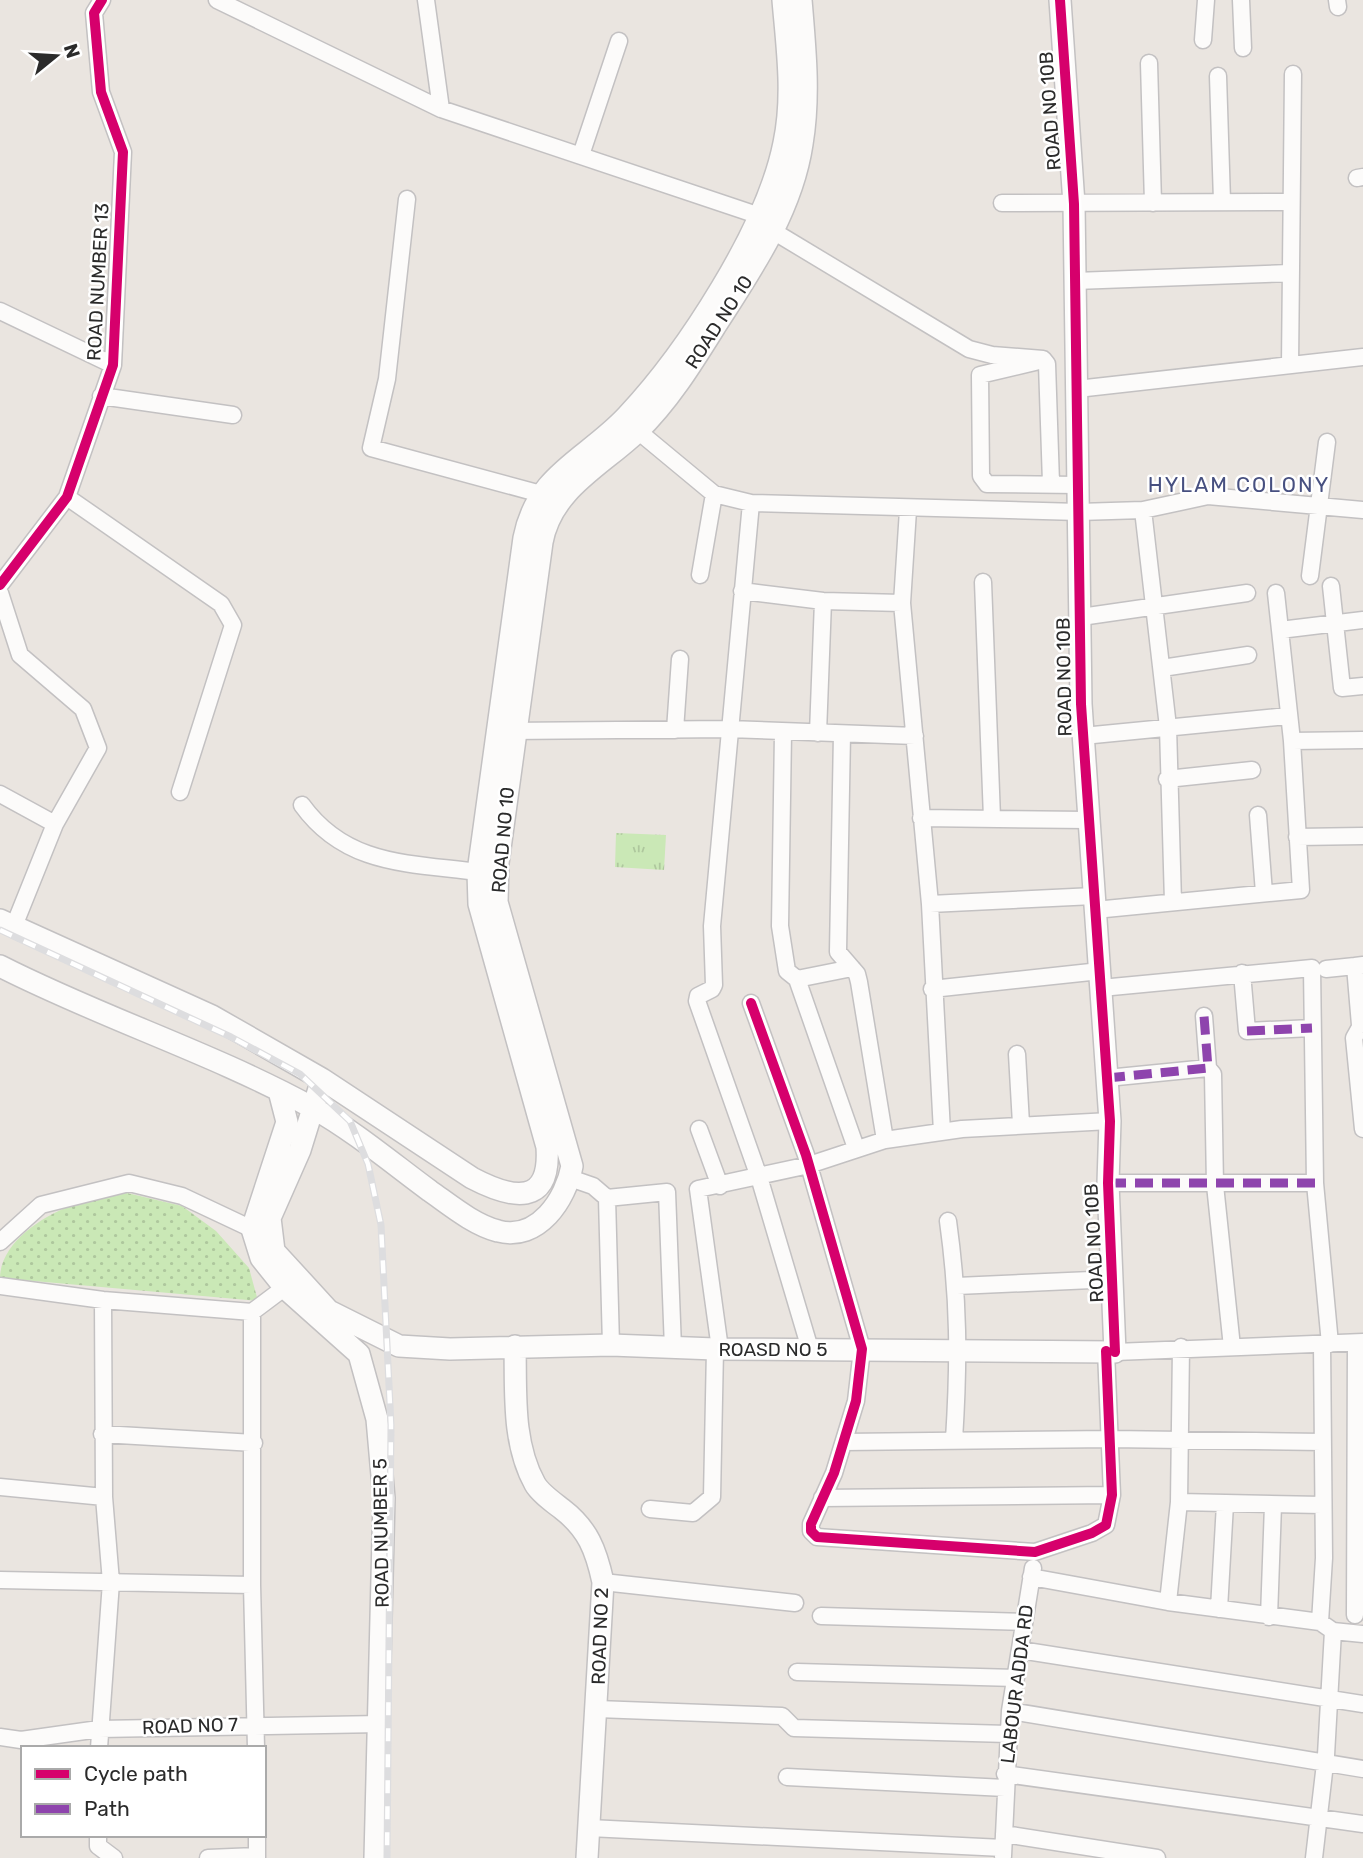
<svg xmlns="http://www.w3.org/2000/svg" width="1363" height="1858" viewBox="0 0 1363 1858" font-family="Rubik,sans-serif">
  <defs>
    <pattern id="grass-tufts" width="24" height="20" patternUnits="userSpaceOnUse" patternTransform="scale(1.75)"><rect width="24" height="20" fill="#cae8b6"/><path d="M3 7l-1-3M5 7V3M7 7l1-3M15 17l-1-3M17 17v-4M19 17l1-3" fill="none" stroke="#aec79d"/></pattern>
    <pattern id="park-dots" width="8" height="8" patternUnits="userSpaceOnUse" patternTransform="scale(1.75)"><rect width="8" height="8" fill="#cae8b6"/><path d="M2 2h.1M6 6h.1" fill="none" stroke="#aec79d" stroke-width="1.8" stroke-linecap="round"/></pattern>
  </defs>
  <rect width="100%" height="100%" fill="#eae5e0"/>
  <path fill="url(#grass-tufts)" d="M 616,833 L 666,835 L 664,870 L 615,867 Z"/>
  <path fill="url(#park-dots)" d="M 127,1193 L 182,1206 L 216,1231 L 249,1268 L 258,1301 L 0,1278 C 0,1245 39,1218 68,1207 C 86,1200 108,1197 127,1193 Z"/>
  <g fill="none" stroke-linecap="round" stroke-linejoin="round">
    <g stroke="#c3c1c2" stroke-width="19">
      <path id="street" d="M 217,0 L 441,109 L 760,216
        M 426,0 L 441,109
        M 1241,0 L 1243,48
        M 1337,0 L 1338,7
        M 1203,40 L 1206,0
        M 1149,63 L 1153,203
        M 1218,76 L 1222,201
        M 581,155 L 619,41
        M 1357,178 L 1363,177
        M 407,199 L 387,379 L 371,448 L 541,494
        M 1002,203 L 1291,202
        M 773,231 L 969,349 L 992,355 L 1043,359 L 1047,364 L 1051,483
        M 1075,281 L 1289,273
        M 0,311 L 113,365
        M 1035,362 L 980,375 L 981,476 L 987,484 L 1078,485
        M 1290,365 L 1293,74
        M 1077,389 L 1363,357
        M 101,396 L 233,415
        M 638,431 L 714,494 L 751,503 L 1079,512 L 1143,510 L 1208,496 L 1363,510
        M 67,497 L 221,604 L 233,625 L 180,792
        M 751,503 L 712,926 L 714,985 L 712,989 L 698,996 L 697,1001 L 759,1177 L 810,1349
        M 908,510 L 902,603 L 930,904 L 942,1132
        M 1143,510 L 1168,727 L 1173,902
        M 700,575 L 714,494
        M 1310,576 L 1327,442
        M 983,582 L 992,818
        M 0,585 L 67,497 L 113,365 L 123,152 L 101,92 L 94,13 L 102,0
        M 1331,586 L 1342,688 L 1363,686
        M 742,591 L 823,601 L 902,603
        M 0,593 L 20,655 L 83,709 L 98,748 L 55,824 L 14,926
        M 1276,593 L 1280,630
        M 1081,617 L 1247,593
        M 1162,668 L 1248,655
        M 675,730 L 680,659
        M 505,731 L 728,729 L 915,736
        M 783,733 L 780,926 L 787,971 L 797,979 L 856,1148
        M 818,733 L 823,601
        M 842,734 L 838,952 L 857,974 L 859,982 L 885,1140
        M 1083,736 L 1287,716
        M 1292,741 L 1363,740
        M 1167,779 L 1252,770
        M 0,794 L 55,824
        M 302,805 C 346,866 409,863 478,872
        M 1258,815 L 1264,893
        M 921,818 L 1087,820
        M 1297,837 L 1363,836
        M 930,904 L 1094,896
        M 1095,910 L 1301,890 L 1292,741 L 1280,630 L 1363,620
        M 1326,969 L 1355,966
        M 1242,973 L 1247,1031 L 1312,1028
        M 797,979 L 852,968
        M 1101,988 L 1312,968 L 1315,1183 L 1330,1344
        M 932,989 L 1100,971
        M 751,1003 L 806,1155 L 862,1349 L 856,1401 L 834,1473 L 811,1524 L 811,1531 L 817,1537 L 1035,1552 L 1092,1533 L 1106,1525 L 1112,1495 L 1106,1351
        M 1204,1016 L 1208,1068 L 1213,1074 L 1215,1185 L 1232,1347
        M 1363,1022 L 1354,1038 L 1363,1129
        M 1360,1025 L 1355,966 L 1363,965
        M 1017,1054 L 1021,1124
        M 1107,1078 L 1208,1068
        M 699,1129 L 720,1186
        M 570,1178 L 593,1186 L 607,1198 L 611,1345
        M 1108,1183 L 1315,1183
        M 607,1198 L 667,1192 L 673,1348
        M 948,1221 C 959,1300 959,1361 954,1440
        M 0,1242 L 41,1205 L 129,1183 L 182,1196 L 252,1229 L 263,1231
        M 0,1286 L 103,1300 L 252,1312 L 292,1282
        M 957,1286 L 1114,1279
        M 252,1312 L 252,1585 L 256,1748
        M 720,1349 L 698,1189 L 809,1165 L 885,1140 L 962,1129 L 1110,1121
        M 1115,1352 L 1363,1342
        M 102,1434 L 254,1443
        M 844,1442 L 1111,1439 L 1322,1442
        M 0,1487 L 104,1497
        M 822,1498 L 1112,1495
        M 1179,1502 L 1322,1505
        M 650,1509 L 693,1513 L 712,1497 L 715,1349
        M 1031,1577 L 1168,1602 L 1320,1622 L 1333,1631 L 1326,1755 L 1314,1858
        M 0,1580 L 252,1585
        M 603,1582 L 795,1603
        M 1168,1602 L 1179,1502 L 1181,1347
        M 1219,1609 L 1225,1504
        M 1355,1615 L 1356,1343
        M 821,1616 L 1024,1622
        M 1269,1617 L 1273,1505
        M 1320,1622 L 1324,1558 L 1322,1344
        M 1333,1631 L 1363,1634
        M 1020,1650 L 1363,1704
        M 797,1672 L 1016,1678
        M 597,1709 L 782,1716 L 794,1728 L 1008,1734
        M 1010,1711 L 1363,1769
        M 0,1737 L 21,1740 L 99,1729 L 381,1724
        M 99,1748 L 111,1582 L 104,1497 L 103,1300
        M 1005,1774 L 1363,1824
        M 787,1777 L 1005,1788
        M 589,1828 L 1003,1848
        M 1004,1834 L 1157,1858
        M 98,1835 L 98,1846 L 114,1858
        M 257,1835 L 257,1858
        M 1003,1856 L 1010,1711 L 1033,1568
        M 208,1858 L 257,1856"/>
    </g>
    <g stroke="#c3c1c2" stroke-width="24">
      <path id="secondary" d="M 0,920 L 212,1016 L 322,1079 L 472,1178 C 512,1199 551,1207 547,1147 L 479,904 L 478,872 L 524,538 C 537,473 586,460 627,416 C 687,352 767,229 784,143 C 794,96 787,47 783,0
        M 0,966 C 102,1018 213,1053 313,1108 C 354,1131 392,1163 430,1191 C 450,1205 474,1225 498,1231 C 538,1242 566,1199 572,1166 L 497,902 L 498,863 L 542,542 C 552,489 600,467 637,432 C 669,401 693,362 716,325 C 752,269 792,211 802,144 C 810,96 805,48 801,0
        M 322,1079 L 300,1150 L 270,1218 L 274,1251 L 329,1311 L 399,1346 L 450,1349 L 611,1345 L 715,1349 L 1115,1352 L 1108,1183 L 1110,1121 L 1081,704 L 1074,204 L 1060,0
        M 279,1091 L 287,1122 L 252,1229 L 261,1258 L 285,1288 L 359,1354 L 377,1419 L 384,1498 L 375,1858
        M 515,1346 C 516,1392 512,1443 535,1484 C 540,1493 553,1502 562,1509 C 588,1529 596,1550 603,1582 L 587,1858"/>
    </g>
    <use href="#street" stroke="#fcfbfa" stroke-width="16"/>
    <use href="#secondary" stroke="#fcfbfa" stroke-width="21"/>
    <g stroke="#dddddf" stroke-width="7">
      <path id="rail" d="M 0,930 L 231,1037 L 300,1074 L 350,1121 L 368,1164 L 381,1225 L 391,1425 L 387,1858"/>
    </g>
    <use href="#rail" stroke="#fff" stroke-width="4.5" stroke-dasharray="13" stroke-linecap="butt"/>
    <path stroke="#8e44ad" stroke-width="9" stroke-dasharray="18 9" stroke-linecap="butt" d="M 1247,1031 L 1312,1028
      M 1107,1078 L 1208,1068 L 1204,1016
      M 1108,1183 L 1315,1183"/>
    <g stroke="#fff" stroke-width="15">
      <path id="cycleway" d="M 1060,0 L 1074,204 L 1081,704 L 1110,1121 L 1108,1183 L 1115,1352
        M 0,585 L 67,497 L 113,365 L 123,152 L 101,92 L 94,13 L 102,0
        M 751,1003 L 806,1155 L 862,1349 L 856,1401 L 834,1473 L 811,1524 L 811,1531 L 817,1537 L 1035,1552 L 1092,1533 L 1106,1525 L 1112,1495 L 1106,1351"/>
    </g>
    <use href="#cycleway" stroke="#d6006c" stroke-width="10"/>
  </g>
  <g text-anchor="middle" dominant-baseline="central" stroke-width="5" stroke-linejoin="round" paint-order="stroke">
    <g font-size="19" fill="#2b2b2b" stroke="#fff">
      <text transform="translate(1050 111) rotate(-94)">ROAD NO 10B</text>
      <text transform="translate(98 282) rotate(-87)">ROAD NUMBER 13</text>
      <text transform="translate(719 322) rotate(-57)">ROAD NO 10</text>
      <text transform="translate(1064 677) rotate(-91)">ROAD NO 10B</text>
      <text transform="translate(503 840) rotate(-85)">ROAD NO 10</text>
      <text transform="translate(1094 1243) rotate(-93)">ROAD NO 10B</text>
      <text x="773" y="1349">ROASD NO 5</text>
      <text transform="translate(381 1533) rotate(-91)">ROAD NUMBER 5</text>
      <text transform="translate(600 1636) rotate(-88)">ROAD NO 2</text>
      <text transform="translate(1017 1684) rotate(-83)">LABOUR ADDA RD</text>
      <text transform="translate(190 1726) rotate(-2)">ROAD NO 7</text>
    </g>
    <g font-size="21" letter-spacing="2" fill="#475080" stroke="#fff">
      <text x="1239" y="484">HYLAM COLONY</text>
    </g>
  </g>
  <rect x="21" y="1746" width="245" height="91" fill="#ffffff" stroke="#aaaaaa" stroke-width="2"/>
  <rect x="35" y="1769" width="35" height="10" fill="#d6006c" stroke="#aaaaaa" stroke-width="2"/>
  <text x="84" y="1781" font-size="21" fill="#2b2b2b">Cycle path</text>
  <rect x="35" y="1804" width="35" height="10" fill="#8e44ad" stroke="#aaaaaa" stroke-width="2"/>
  <text x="84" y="1816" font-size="21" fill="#2b2b2b">Path</text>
  <g transform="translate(56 56) rotate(72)" stroke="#ffffff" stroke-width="5" paint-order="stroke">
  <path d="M0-5L12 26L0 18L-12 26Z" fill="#2b2b2b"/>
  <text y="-10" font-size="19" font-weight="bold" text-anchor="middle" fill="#2b2b2b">N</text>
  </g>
</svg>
